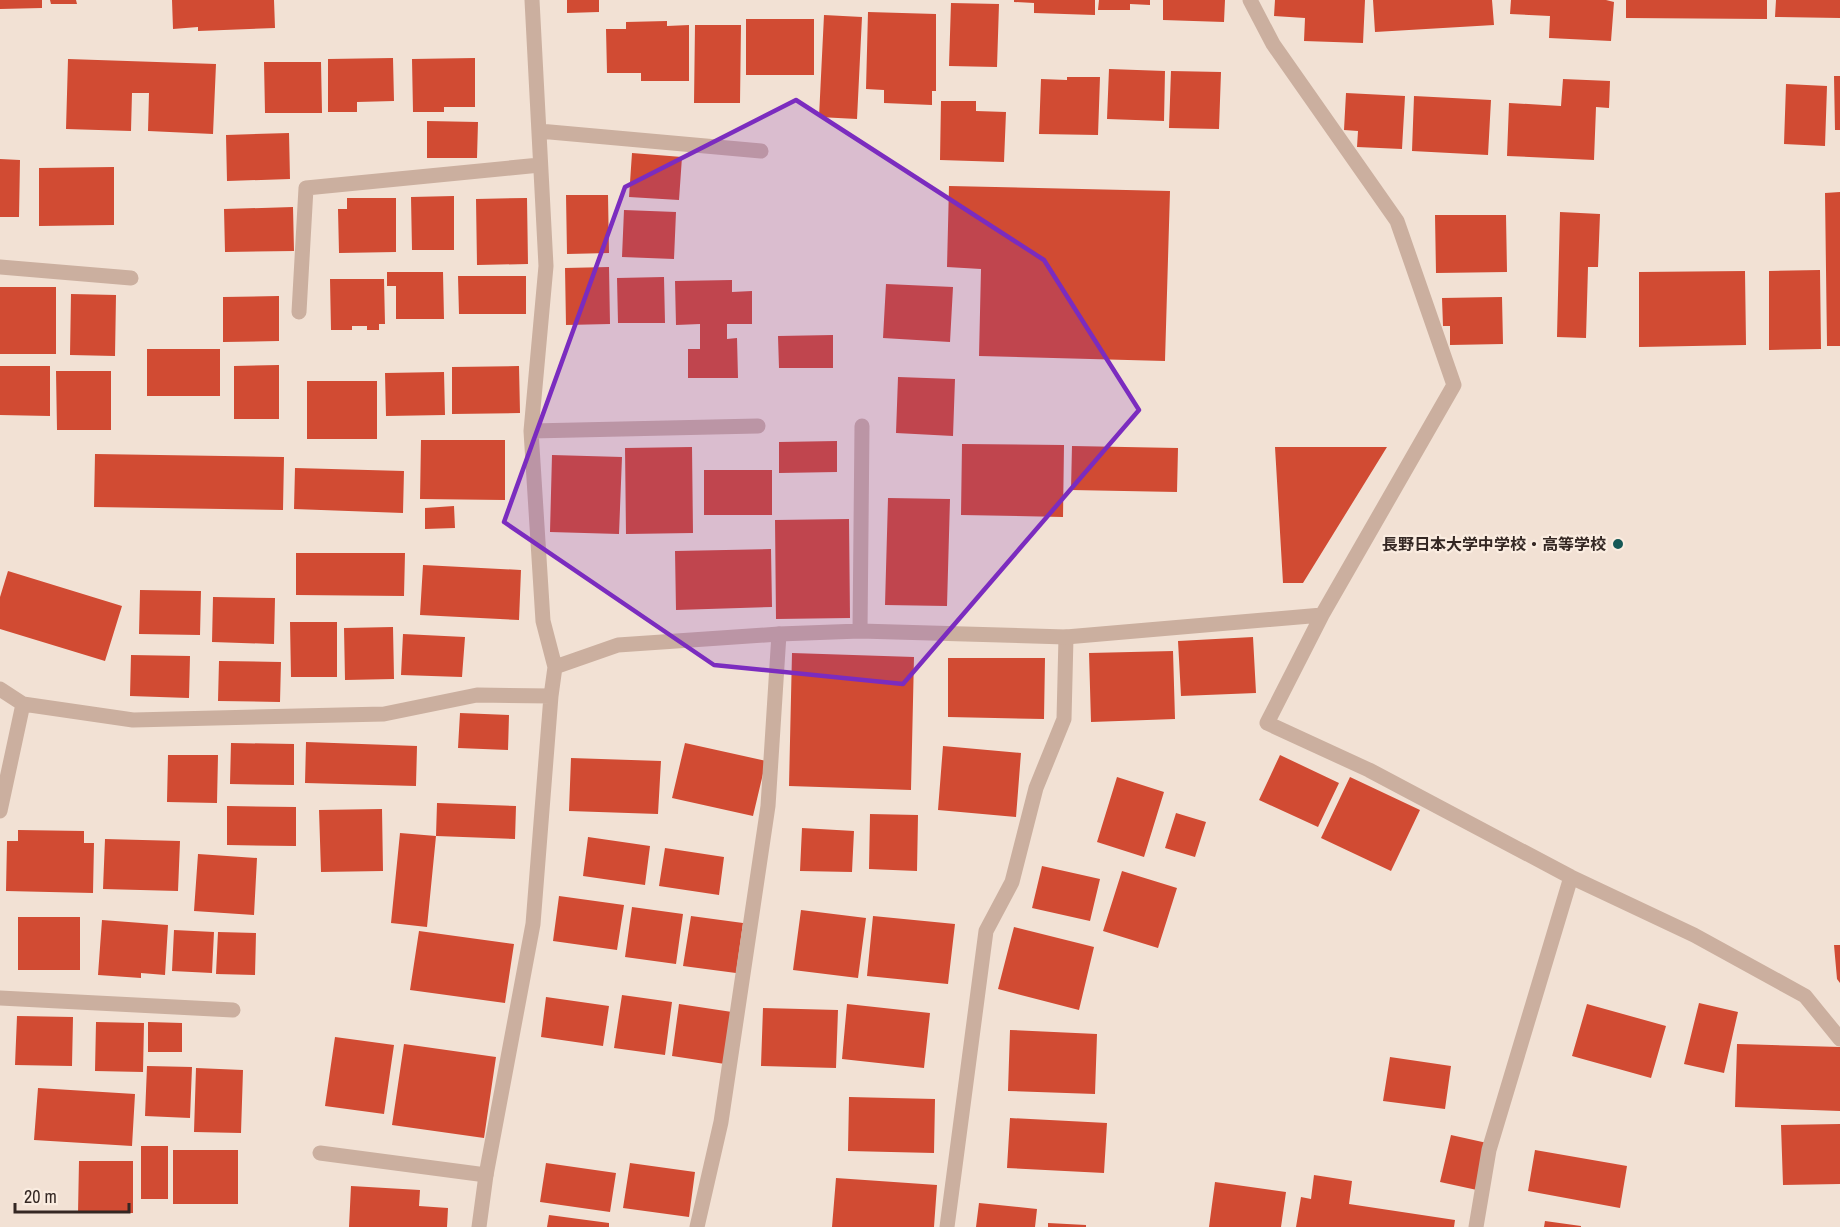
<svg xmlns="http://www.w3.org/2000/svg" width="1840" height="1227" viewBox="0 0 1840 1227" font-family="'Archivo Narrow','Noto Sans JP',sans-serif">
  <rect width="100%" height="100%" fill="#f2e1d4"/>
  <path fill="#d14b33" d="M 0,0 L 42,0 L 42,8 L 0,9 Z
    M 50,0 L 76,0 L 77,4 L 51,4 Z
    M 172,0 L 274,0 L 275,28 L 198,31 L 198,27 L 173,29 Z
    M 567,0 L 599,0 L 599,12 L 567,13 Z
    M 1014,0 L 1095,0 L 1095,15 L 1034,13 L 1034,3 L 1014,2 Z
    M 1099,0 L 1150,0 L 1150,5 L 1130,4 L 1130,10 L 1098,10 Z
    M 1163,0 L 1225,0 L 1224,22 L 1163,20 Z
    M 1275,0 L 1365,0 L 1363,43 L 1304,41 L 1305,18 L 1274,16 Z
    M 1373,0 L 1492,0 L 1494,25 L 1375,32 Z
    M 1511,0 L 1606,0 L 1614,2 L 1611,41 L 1549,38 L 1550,16 L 1510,14 Z
    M 1626,0 L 1767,0 L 1767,19 L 1626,18 Z
    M 1776,0 L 1840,0 L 1840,18 L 1775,17 Z
    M 951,3 L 999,4 L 997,67 L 949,66 Z
    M 868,12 L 936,14 L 936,91 L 932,91 L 932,105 L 884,103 L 884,90 L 866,89 Z
    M 824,15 L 862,17 L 857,119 L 819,117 Z
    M 746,19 L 814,19 L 814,75 L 746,75 Z
    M 667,21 L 667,26 L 689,25 L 689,81 L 641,81 L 641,73 L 607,73 L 606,29 L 626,29 L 626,22 Z
    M 695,25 L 741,25 L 740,103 L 694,103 Z
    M 393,58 L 394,101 L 357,102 L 357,112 L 328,112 L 328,59 Z
    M 475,58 L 475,107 L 444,107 L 444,112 L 413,112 L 412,59 Z
    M 68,59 L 216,64 L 213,134 L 148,131 L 149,93 L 132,93 L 131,131 L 66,129 Z
    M 264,62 L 321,62 L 322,113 L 265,113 Z
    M 1109,69 L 1165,71 L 1164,121 L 1107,119 Z
    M 1171,71 L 1221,72 L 1219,129 L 1169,128 Z
    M 1834,76 L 1840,76 L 1840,130 L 1835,130 Z
    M 1067,77 L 1100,77 L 1098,135 L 1039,134 L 1041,79 L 1067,80 Z
    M 1563,79 L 1610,81 L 1609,108 L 1596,107 L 1594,160 L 1507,156 L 1509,103 L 1561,106 Z
    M 1786,84 L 1827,86 L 1825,146 L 1784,144 Z
    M 1346,93 L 1405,96 L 1402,149 L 1357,147 L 1358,131 L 1344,130 Z
    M 1414,96 L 1491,100 L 1488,155 L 1412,151 Z
    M 941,101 L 976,101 L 976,111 L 1006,112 L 1004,162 L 940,160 Z
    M 427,121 L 478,122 L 477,158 L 427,158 Z
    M 289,133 L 290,179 L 227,181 L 226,135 Z
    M 632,153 L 682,157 L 679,200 L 629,197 Z
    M 0,159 L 20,160 L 19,217 L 0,217 Z
    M 114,167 L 114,225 L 39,226 L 39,168 Z
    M 949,186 L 1170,191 L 1165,361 L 979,356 L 981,269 L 947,267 Z
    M 1840,192 L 1840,346 L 1827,346 L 1825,193 Z
    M 566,195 L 608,195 L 609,253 L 567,254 Z
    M 454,196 L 454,250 L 412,250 L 411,197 Z
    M 347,198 L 396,198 L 396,252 L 339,253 L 338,209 L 347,209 Z
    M 527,198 L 528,264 L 477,265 L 476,199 Z
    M 293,207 L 294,251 L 225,252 L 224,209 Z
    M 624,210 L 676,212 L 674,259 L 622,257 Z
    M 1560,212 L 1600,214 L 1598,267 L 1588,267 L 1586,338 L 1557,337 Z
    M 1435,215 L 1506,215 L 1507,272 L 1436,273 Z
    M 609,267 L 610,324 L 566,325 L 565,268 Z
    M 1820,270 L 1821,349 L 1769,350 L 1769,271 Z
    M 1745,271 L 1746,345 L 1639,347 L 1639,272 Z
    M 387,272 L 443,272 L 444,319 L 396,319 L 396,286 L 387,286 Z
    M 458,276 L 526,276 L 526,314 L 459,314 Z
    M 664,277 L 665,323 L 618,323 L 617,278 Z
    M 330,279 L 384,279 L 385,324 L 379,324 L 379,330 L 367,330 L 367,326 L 352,326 L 352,330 L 331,330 Z
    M 732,280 L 732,292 L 752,291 L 752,324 L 727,324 L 727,339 L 737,338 L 738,378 L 688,378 L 688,349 L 700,349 L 700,324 L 676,325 L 675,281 Z
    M 886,284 L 953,287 L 950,342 L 883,338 Z
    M 0,287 L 56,287 L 56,354 L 0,354 Z
    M 71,294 L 116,295 L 115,356 L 70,355 Z
    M 279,296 L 279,341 L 223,342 L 223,297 Z
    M 1502,297 L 1503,344 L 1450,345 L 1450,326 L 1443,326 L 1442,298 Z
    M 833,335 L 833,368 L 779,368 L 778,336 Z
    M 147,349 L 220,349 L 220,396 L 147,396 Z
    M 279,365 L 279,419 L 234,419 L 234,366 Z
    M 0,366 L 50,366 L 50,416 L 0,415 Z
    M 519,366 L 520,413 L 452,414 L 452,367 Z
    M 56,371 L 111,371 L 111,430 L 57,430 Z
    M 444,372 L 445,415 L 386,416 L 385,373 Z
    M 898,377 L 955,379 L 953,436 L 896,433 Z
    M 307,381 L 377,381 L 377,439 L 307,439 Z
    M 421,440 L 505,440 L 505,500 L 420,499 Z
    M 837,441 L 837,472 L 779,473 L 779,442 Z
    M 962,444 L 1064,445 L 1063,517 L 961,515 Z
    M 1072,446 L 1178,448 L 1177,492 L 1071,490 Z
    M 692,447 L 693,533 L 626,534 L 625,448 Z
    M 1275,447 L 1387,447 L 1303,583 L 1283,583 Z
    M 95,454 L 284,457 L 283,510 L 94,507 Z
    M 552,455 L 622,457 L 619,534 L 550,532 Z
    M 295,468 L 404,471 L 403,513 L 294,509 Z
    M 704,470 L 772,470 L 772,515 L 704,515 Z
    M 888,498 L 950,499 L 947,606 L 885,605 Z
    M 454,506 L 455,528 L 425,529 L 425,508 Z
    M 849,519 L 850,618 L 776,619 L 775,520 Z
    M 771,549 L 772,607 L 676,610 L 675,551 Z
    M 296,553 L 405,553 L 404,596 L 296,595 Z
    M 423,565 L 521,570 L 519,620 L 420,615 Z
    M 8,571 L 122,606 L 105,661 L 0,629 L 0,597 Z
    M 140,590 L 201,591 L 200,635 L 139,634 Z
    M 213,597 L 275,598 L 274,644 L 212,642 Z
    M 290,622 L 337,622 L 337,677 L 291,677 Z
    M 393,627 L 394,679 L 345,680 L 344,628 Z
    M 403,634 L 465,637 L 462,677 L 401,675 Z
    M 1253,637 L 1256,693 L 1181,696 L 1178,641 Z
    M 1173,651 L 1175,719 L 1091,722 L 1089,653 Z
    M 792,653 L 914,657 L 911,790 L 789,786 Z
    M 131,655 L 190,656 L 189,698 L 130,696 Z
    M 948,658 L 1045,658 L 1044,719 L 948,717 Z
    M 219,661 L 281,662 L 280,702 L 218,701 Z
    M 460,713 L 509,715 L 508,750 L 458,748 Z
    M 306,742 L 417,746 L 416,786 L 305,783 Z
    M 231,743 L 294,744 L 294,785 L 230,784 Z
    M 685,743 L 766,761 L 753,816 L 672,798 Z
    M 943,746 L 1021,753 L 1016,817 L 938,810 Z
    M 168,755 L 218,755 L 217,803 L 167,802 Z
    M 1280,755 L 1339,783 L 1318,827 L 1259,800 Z
    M 571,758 L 661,761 L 658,814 L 569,811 Z
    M 1117,777 L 1164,792 L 1144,857 L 1097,842 Z
    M 1350,777 L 1420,810 L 1391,871 L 1321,838 Z
    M 437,803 L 516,806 L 515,839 L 436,836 Z
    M 227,806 L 296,807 L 296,846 L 227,845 Z
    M 382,809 L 383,871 L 321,872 L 319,810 Z
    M 1176,813 L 1206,822 L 1195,857 L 1165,848 Z
    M 870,814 L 918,815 L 917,871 L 869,869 Z
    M 802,828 L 854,831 L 852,872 L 800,871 Z
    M 18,830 L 84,831 L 84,843 L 94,843 L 93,893 L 6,891 L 7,841 L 18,841 Z
    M 400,833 L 436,836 L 427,927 L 391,923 Z
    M 588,837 L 650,846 L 645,885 L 583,876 Z
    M 105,839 L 180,841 L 178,891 L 103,889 Z
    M 665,848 L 724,857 L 719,895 L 659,886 Z
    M 198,854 L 257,858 L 254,915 L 194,911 Z
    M 1042,866 L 1100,879 L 1090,921 L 1032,908 Z
    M 1122,871 L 1177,888 L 1158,948 L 1103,931 Z
    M 559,896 L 624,905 L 617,950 L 553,941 Z
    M 632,907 L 683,914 L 676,964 L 625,957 Z
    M 801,910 L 866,918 L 858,978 L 793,970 Z
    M 691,916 L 743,923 L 736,973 L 683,966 Z
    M 873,916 L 955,924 L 948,984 L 867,976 Z
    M 18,917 L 80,917 L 80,970 L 18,970 Z
    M 102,920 L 168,925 L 165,975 L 141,973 L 141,978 L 98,975 Z
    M 1014,927 L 1094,947 L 1079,1010 L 998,989 Z
    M 174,930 L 214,932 L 212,973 L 172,971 Z
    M 419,931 L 514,944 L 505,1003 L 410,990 Z
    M 218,932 L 256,933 L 255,975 L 216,974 Z
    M 1834,945 L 1840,945 L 1840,983 L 1837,979 Z
    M 622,995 L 672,1002 L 665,1055 L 614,1048 Z
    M 546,997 L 609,1006 L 603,1046 L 541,1037 Z
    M 1699,1003 L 1738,1012 L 1724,1073 L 1684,1064 Z
    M 679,1004 L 732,1012 L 725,1064 L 672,1056 Z
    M 847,1004 L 930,1013 L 924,1068 L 842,1059 Z
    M 1587,1004 L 1666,1026 L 1651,1078 L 1572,1056 Z
    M 763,1008 L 838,1010 L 836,1068 L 761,1066 Z
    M 17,1016 L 73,1017 L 72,1066 L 15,1065 Z
    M 96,1022 L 144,1023 L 143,1072 L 95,1071 Z
    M 148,1022 L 182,1023 L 182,1052 L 148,1052 Z
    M 1010,1030 L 1097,1034 L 1095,1094 L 1008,1091 Z
    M 335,1037 L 394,1045 L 384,1114 L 325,1106 Z
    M 404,1044 L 496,1057 L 484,1138 L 392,1125 Z
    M 1737,1044 L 1840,1047 L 1840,1111 L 1735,1107 Z
    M 1390,1057 L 1451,1066 L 1445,1109 L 1383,1101 Z
    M 147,1066 L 192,1067 L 190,1118 L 145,1116 Z
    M 196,1068 L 243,1070 L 241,1133 L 194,1132 Z
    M 38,1088 L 135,1094 L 132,1146 L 34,1140 Z
    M 849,1097 L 935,1099 L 934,1153 L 848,1151 Z
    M 1010,1118 L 1107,1123 L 1104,1173 L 1007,1168 Z
    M 1840,1124 L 1840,1184 L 1783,1185 L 1781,1125 Z
    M 1451,1135 L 1487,1143 L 1477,1190 L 1440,1182 Z
    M 141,1146 L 168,1146 L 168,1199 L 141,1199 Z
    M 173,1150 L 238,1150 L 238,1204 L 173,1204 Z
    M 1535,1150 L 1627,1166 L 1620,1208 L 1528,1191 Z
    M 79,1161 L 133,1161 L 133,1213 L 78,1213 Z
    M 546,1163 L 616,1173 L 610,1212 L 540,1202 Z
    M 630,1163 L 695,1172 L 689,1217 L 623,1208 Z
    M 1314,1175 L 1352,1181 L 1349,1204 L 1455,1220 L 1454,1227 L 1296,1227 L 1301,1197 L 1311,1199 Z
    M 836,1178 L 937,1185 L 934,1227 L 832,1227 Z
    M 1215,1182 L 1286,1192 L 1281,1227 L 1209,1227 Z
    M 351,1186 L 420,1190 L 419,1206 L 448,1208 L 447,1227 L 349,1227 Z
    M 979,1203 L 1037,1209 L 1035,1227 L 976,1227 Z
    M 549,1215 L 609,1223 L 609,1227 L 547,1227 Z
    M 1545,1221 L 1581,1226 L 1581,1227 L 1544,1227 Z
    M 1048,1223 L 1086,1225 L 1086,1227 L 1048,1227 Z"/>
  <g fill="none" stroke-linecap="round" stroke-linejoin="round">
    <path stroke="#cbaf9f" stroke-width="15" d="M 320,1153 L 486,1175
      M 697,1227 L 721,1122 L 768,806 L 779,634
      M 947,1227 L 986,931 L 1012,882 L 1036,788 L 1064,719 L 1066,637"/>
    <path stroke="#cbaf9f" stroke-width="15" d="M 1250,0 L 1273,44 L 1397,221 L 1454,385 L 1322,615
      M 539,131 L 761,151
      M 0,267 L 131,278
      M 299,312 L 306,188 L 540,165
      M 531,431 L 758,426
      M 860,631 L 862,426
      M 555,667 L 618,645 L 779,634 L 860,631 L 1066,637 L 1322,615 L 1267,723 L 1369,770 L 1571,877 L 1694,935 L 1805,996 L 1840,1039
      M 0,689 L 23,704 L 133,720 L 384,714 L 477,695 L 551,696
      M 0,811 L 23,704
      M 0,998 L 233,1010
      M 479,1227 L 486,1175 L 533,924 L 551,696 L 555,667 L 543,621 L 531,431 L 546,266 L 532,0
      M 1476,1227 L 1489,1150 L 1571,877"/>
  </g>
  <path fill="#7b2cbf" fill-opacity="0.2" stroke="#7b2cbf" stroke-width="4.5" stroke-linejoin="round" d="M 796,100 L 1044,260 L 1139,410 L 903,684 L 714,665 L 504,522 L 625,187 Z"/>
  <circle fill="#165856" stroke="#faece0" stroke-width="2" cx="1618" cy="544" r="6"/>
  <g text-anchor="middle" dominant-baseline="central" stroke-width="4.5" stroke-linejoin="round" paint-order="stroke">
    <g font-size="16" font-weight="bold" fill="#342723" stroke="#faece0" text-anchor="end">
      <text x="1606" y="544">長野日本大学中学校・高等学校</text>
    </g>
  </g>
  <path d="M15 1203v9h114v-9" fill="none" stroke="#342723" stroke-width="3"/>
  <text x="24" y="1203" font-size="18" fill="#342723" stroke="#faece0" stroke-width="4.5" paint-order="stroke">20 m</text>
</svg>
